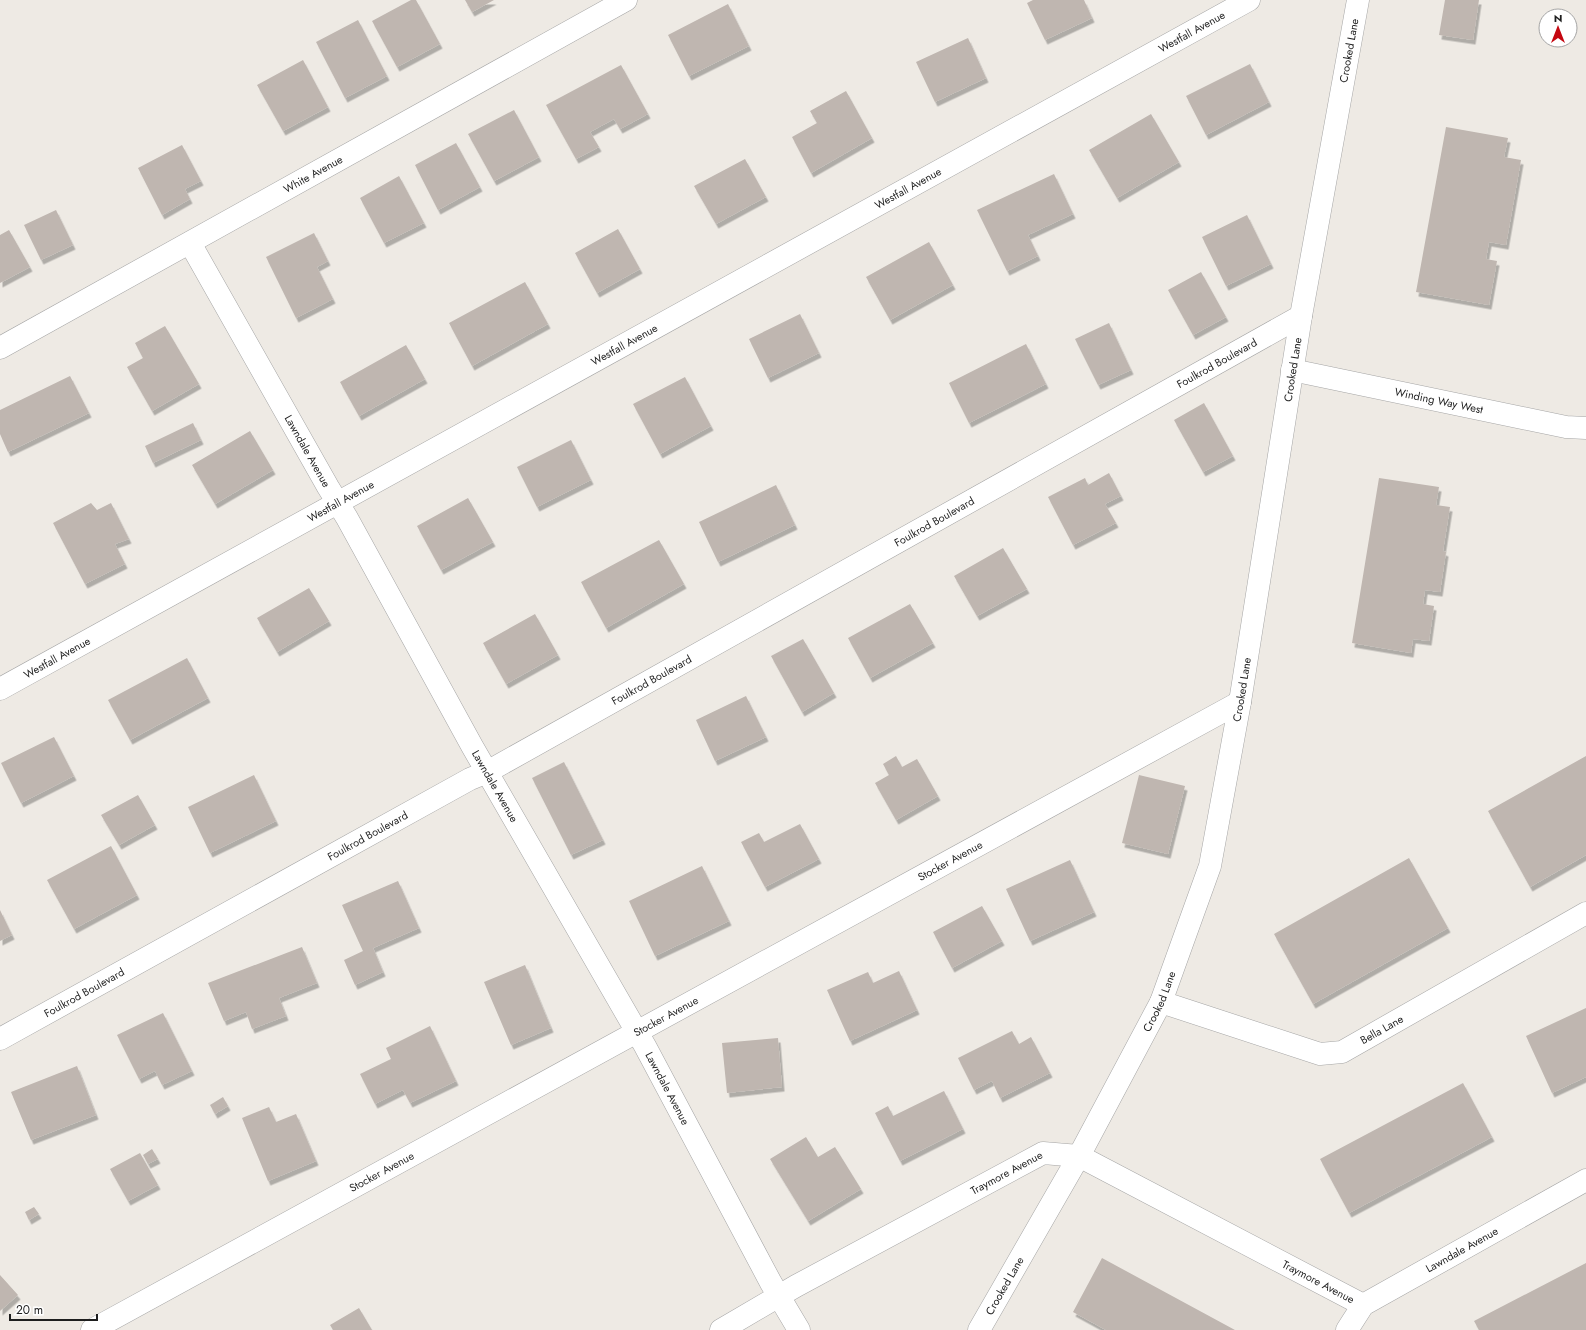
<svg xmlns="http://www.w3.org/2000/svg" width="1586" height="1330" viewBox="0 0 1586 1330" font-family="Jost,sans-serif">
  <defs>
    <filter id="shadow"><feDropShadow dx="2.5" dy="4.5" stdDeviation="0" flood-color="#0004"/></filter>
  </defs>
  <rect width="100%" height="100%" fill="#eeeae4"/>
  <path fill="#bfb6b0" filter="url(#shadow)" d="M 411,0 L 416,0 L 440,44 L 397,67 L 372,21 Z
    M 465,0 L 494,0 L 472,12 Z
    M 1033,0 L 1084,0 L 1092,18 L 1045,40 L 1027,3 Z
    M 1445,0 L 1479,0 L 1473,40 L 1439,35 Z
    M 728,4 L 749,46 L 689,76 L 668,35 Z
    M 358,20 L 387,76 L 345,98 L 316,42 Z
    M 968,38 L 986,78 L 935,102 L 916,62 Z
    M 303,60 L 328,107 L 283,131 L 257,85 Z
    M 1250,64 L 1269,102 L 1206,135 L 1186,96 Z
    M 621,65 L 648,114 L 620,129 L 614,119 L 590,132 L 599,147 L 576,159 L 546,105 Z
    M 846,91 L 872,138 L 811,173 L 792,137 L 817,123 L 810,111 Z
    M 514,110 L 539,157 L 494,181 L 468,134 Z
    M 1151,114 L 1179,162 L 1117,198 L 1089,150 Z
    M 1446,127 L 1508,138 L 1504,157 L 1521,160 L 1506,245 L 1489,242 L 1486,259 L 1497,261 L 1489,305 L 1416,292 Z
    M 456,143 L 480,187 L 438,210 L 415,165 Z
    M 182,145 L 201,181 L 185,189 L 190,199 L 162,215 L 138,168 Z
    M 745,159 L 766,197 L 716,224 L 694,186 Z
    M 1054,174 L 1073,214 L 1028,235 L 1038,256 L 1007,271 L 977,210 Z
    M 399,176 L 424,223 L 384,243 L 360,198 Z
    M 56,210 L 73,245 L 41,260 L 24,225 Z
    M 1247,215 L 1271,264 L 1226,286 L 1202,237 Z
    M 618,229 L 640,269 L 597,293 L 575,253 Z
    M 9,230 L 30,267 L 0,283 L 0,235 Z
    M 314,233 L 328,261 L 317,267 L 333,299 L 296,318 L 266,257 Z
    M 929,242 L 953,285 L 890,320 L 866,277 Z
    M 1201,272 L 1226,317 L 1193,335 L 1168,290 Z
    M 525,282 L 548,324 L 472,366 L 449,323 Z
    M 800,314 L 819,353 L 768,378 L 749,339 Z
    M 1109,323 L 1131,370 L 1098,385 L 1075,339 Z
    M 165,326 L 199,384 L 152,411 L 127,367 L 143,358 L 135,343 Z
    M 1026,344 L 1046,384 L 969,423 L 949,383 Z
    M 406,345 L 425,379 L 359,416 L 340,382 Z
    M 70,376 L 89,413 L 8,452 L 0,434 L 0,410 Z
    M 685,377 L 711,426 L 660,454 L 633,404 Z
    M 1204,403 L 1233,456 L 1203,472 L 1174,420 Z
    M 193,423 L 201,440 L 153,463 L 145,446 Z
    M 250,431 L 273,470 L 215,504 L 192,465 Z
    M 571,440 L 591,480 L 537,507 L 517,467 Z
    M 1109,473 L 1121,496 L 1105,504 L 1116,523 L 1073,545 L 1048,497 L 1085,478 L 1088,485 Z
    M 1379,478 L 1439,487 L 1436,505 L 1450,507 L 1443,551 L 1446,552 L 1440,592 L 1425,590 L 1423,604 L 1434,606 L 1429,641 L 1413,639 L 1411,653 L 1352,643 Z
    M 776,485 L 795,525 L 718,562 L 699,522 Z
    M 468,498 L 493,542 L 441,570 L 417,526 Z
    M 91,503 L 97,510 L 111,503 L 129,539 L 115,544 L 125,564 L 85,584 L 53,523 Z
    M 659,540 L 684,584 L 606,628 L 581,582 Z
    M 1003,548 L 1027,589 L 977,616 L 954,576 Z
    M 309,588 L 329,621 L 277,652 L 257,618 Z
    M 910,604 L 933,643 L 870,678 L 848,638 Z
    M 535,614 L 558,655 L 506,684 L 483,643 Z
    M 803,639 L 834,693 L 802,712 L 771,656 Z
    M 187,658 L 208,698 L 130,740 L 108,700 Z
    M 746,696 L 766,737 L 715,761 L 696,720 Z
    M 54,737 L 74,776 L 21,803 L 1,763 Z
    M 896,756 L 902,767 L 917,759 L 938,796 L 896,820 L 875,783 L 889,775 L 883,764 Z
    M 1586,756 L 1586,855 L 1530,887 L 1488,811 Z
    M 564,762 L 603,840 L 571,855 L 532,778 Z
    M 254,775 L 276,821 L 210,853 L 188,807 Z
    M 1139,775 L 1185,786 L 1168,854 L 1122,843 Z
    M 138,795 L 155,825 L 119,845 L 101,815 Z
    M 800,824 L 819,859 L 765,887 L 741,842 L 759,833 L 764,842 Z
    M 111,846 L 137,895 L 74,929 L 47,880 Z
    M 1409,858 L 1448,928 L 1313,1004 L 1274,934 Z
    M 1070,860 L 1094,912 L 1030,941 L 1006,889 Z
    M 702,866 L 729,921 L 655,956 L 629,901 Z
    M 398,881 L 419,928 L 373,948 L 383,972 L 355,985 L 344,960 L 363,951 L 342,905 Z
    M 982,906 L 1002,941 L 952,968 L 933,932 Z
    M 0,910 L 12,935 L 0,941 Z
    M 302,947 L 317,983 L 279,998 L 286,1016 L 252,1029 L 246,1012 L 224,1021 L 208,983 Z
    M 525,965 L 551,1028 L 511,1045 L 484,982 Z
    M 899,971 L 917,1010 L 850,1041 L 827,990 L 868,972 L 873,983 Z
    M 1586,1008 L 1586,1077 L 1552,1093 L 1526,1036 Z
    M 163,1013 L 192,1071 L 162,1085 L 155,1071 L 139,1079 L 117,1035 Z
    M 430,1026 L 456,1081 L 410,1103 L 403,1090 L 375,1104 L 360,1074 L 391,1059 L 386,1048 Z
    M 1012,1031 L 1019,1044 L 1031,1037 L 1050,1073 L 1000,1098 L 992,1081 L 974,1090 L 958,1058 Z
    M 778,1038 L 782,1087 L 727,1093 L 722,1043 Z
    M 77,1066 L 96,1115 L 31,1140 L 11,1092 Z
    M 1463,1083 L 1492,1137 L 1349,1213 L 1320,1159 Z
    M 944,1091 L 963,1129 L 900,1161 L 875,1113 L 888,1106 L 893,1116 Z
    M 223,1097 L 228,1106 L 215,1114 L 210,1105 Z
    M 269,1107 L 276,1122 L 296,1114 L 316,1161 L 268,1181 L 242,1118 Z
    M 806,1137 L 818,1157 L 835,1147 L 861,1189 L 808,1221 L 770,1159 Z
    M 152,1149 L 158,1159 L 148,1164 L 143,1155 Z
    M 140,1153 L 158,1185 L 128,1201 L 110,1169 Z
    M 34,1207 L 39,1214 L 29,1220 L 25,1212 Z
    M 1102,1258 L 1235,1330 L 1106,1330 L 1073,1312 Z
    M 1586,1263 L 1586,1330 L 1479,1330 L 1474,1321 Z
    M 0,1275 L 18,1295 L 0,1311 Z
    M 359,1308 L 372,1330 L 333,1330 L 330,1325 Z"/>
  <g fill="none" stroke-linecap="round" stroke-linejoin="round">
    <g stroke="#a5a5a5" stroke-width="23">
      <g id="minor">
        <path id="s1" d="M 190,243 L 328,487 L 347,518 L 472,746 L 645,1046 L 771,1283 L 799,1330"/>
        <path id="s2" d="M 0,348 L 626,0"/>
        <path id="s3" d="M 1292,370 L 1566,427 L 1586,428"/>
        <path id="s4" d="M 0,689 L 1249,0"/>
        <path id="s5" d="M 1161,1002 L 1320,1054 L 1342,1052 L 1586,913"/>
        <path id="s6" d="M 0,1039 L 470,779 L 487,772 L 1301,316"/>
        <path id="s7" d="M 92,1330 L 1240,702"/>
        <path id="s8" d="M 721,1330 L 796,1286 L 1043,1153 L 1079,1156 L 1363,1305"/>
        <path id="s9" d="M 1347,1330 L 1363,1305 L 1586,1180"/>
      </g>
    </g>
    <g stroke="#a5a5a5" stroke-width="23">
      <g id="tertiary">
        <path id="s10" d="M 979,1330 L 1079,1156 L 1161,1002 L 1210,866 L 1240,702 L 1301,316 L 1358,0"/>
      </g>
    </g>
    <use href="#minor" stroke="#fff" stroke-width="22"/>
    <use href="#tertiary" stroke="#fff" stroke-width="22"/>
  </g>
  <g text-anchor="middle" dominant-baseline="central" stroke-width="4" stroke-linejoin="round" paint-order="stroke">
    <g font-size="11" fill="#1e1e1e" stroke="#fff">
      <text stroke="none"><textPath href="#s4" startOffset="1361">Westfall Avenue</textPath></text>
      <text stroke="none"><textPath href="#s10" startOffset="1347">Crooked Lane</textPath></text>
      <text stroke="none"><textPath href="#s2" startOffset="358">White Avenue</textPath></text>
      <text stroke="none"><textPath href="#s4" startOffset="1037">Westfall Avenue</textPath></text>
      <text stroke="none"><textPath href="#s4" startOffset="713">Westfall Avenue</textPath></text>
      <text stroke="none"><textPath href="#s6" startOffset="1392">Foulkrod Boulevard</textPath></text>
      <text stroke="none"><textPath href="#s10" startOffset="1023">Crooked Lane</textPath></text>
      <text stroke="none"><textPath href="#s3" startOffset="150">Winding Way West</textPath></text>
      <text stroke="none"><textPath href="#s1" startOffset="239">Lawndale Avenue</textPath></text>
      <text stroke="none"><textPath href="#s4" startOffset="389">Westfall Avenue</textPath></text>
      <text stroke="none"><textPath href="#s6" startOffset="1068">Foulkrod Boulevard</textPath></text>
      <text stroke="none"><textPath href="#s4" startOffset="65">Westfall Avenue</textPath></text>
      <text stroke="none"><textPath href="#s6" startOffset="744">Foulkrod Boulevard</textPath></text>
      <text stroke="none"><textPath href="#s10" startOffset="699">Crooked Lane</textPath></text>
      <text stroke="none"><textPath href="#s1" startOffset="623">Lawndale Avenue</textPath></text>
      <text stroke="none"><textPath href="#s6" startOffset="420">Foulkrod Boulevard</textPath></text>
      <text stroke="none"><textPath href="#s7" startOffset="978">Stocker Avenue</textPath></text>
      <text stroke="none"><textPath href="#s6" startOffset="96">Foulkrod Boulevard</textPath></text>
      <text stroke="none"><textPath href="#s10" startOffset="375">Crooked Lane</textPath></text>
      <text stroke="none"><textPath href="#s7" startOffset="654">Stocker Avenue</textPath></text>
      <text stroke="none"><textPath href="#s5" startOffset="235">Bella Lane</textPath></text>
      <text stroke="none"><textPath href="#s1" startOffset="971">Lawndale Avenue</textPath></text>
      <text stroke="none"><textPath href="#s7" startOffset="330">Stocker Avenue</textPath></text>
      <text stroke="none"><textPath href="#s8" startOffset="326">Traymore Avenue</textPath></text>
      <text stroke="none"><textPath href="#s9" startOffset="143">Lawndale Avenue</textPath></text>
      <text stroke="none"><textPath href="#s8" startOffset="674">Traymore Avenue</textPath></text>
      <text stroke="none"><textPath href="#s10" startOffset="51">Crooked Lane</textPath></text>
    </g>
  </g>
  <g transform="translate(1558 28)"><circle r="19" fill="#ffffff" stroke="#a5a5a5"/>
  <path d="M0-3L7 15L0 10L-7 15Z" fill="#c50710"/>
  <text y="-6" font-size="11" font-weight="bold" text-anchor="middle" fill="#1e1e1e">N</text>
  </g>
  <path d="M10 1314v6h87v-6" fill="none" stroke="#1e1e1e" stroke-width="2"/>
  <text x="16" y="1314" font-size="12" fill="#1e1e1e" stroke="#ffffff" stroke-width="3" paint-order="stroke">20 m</text>
</svg>
